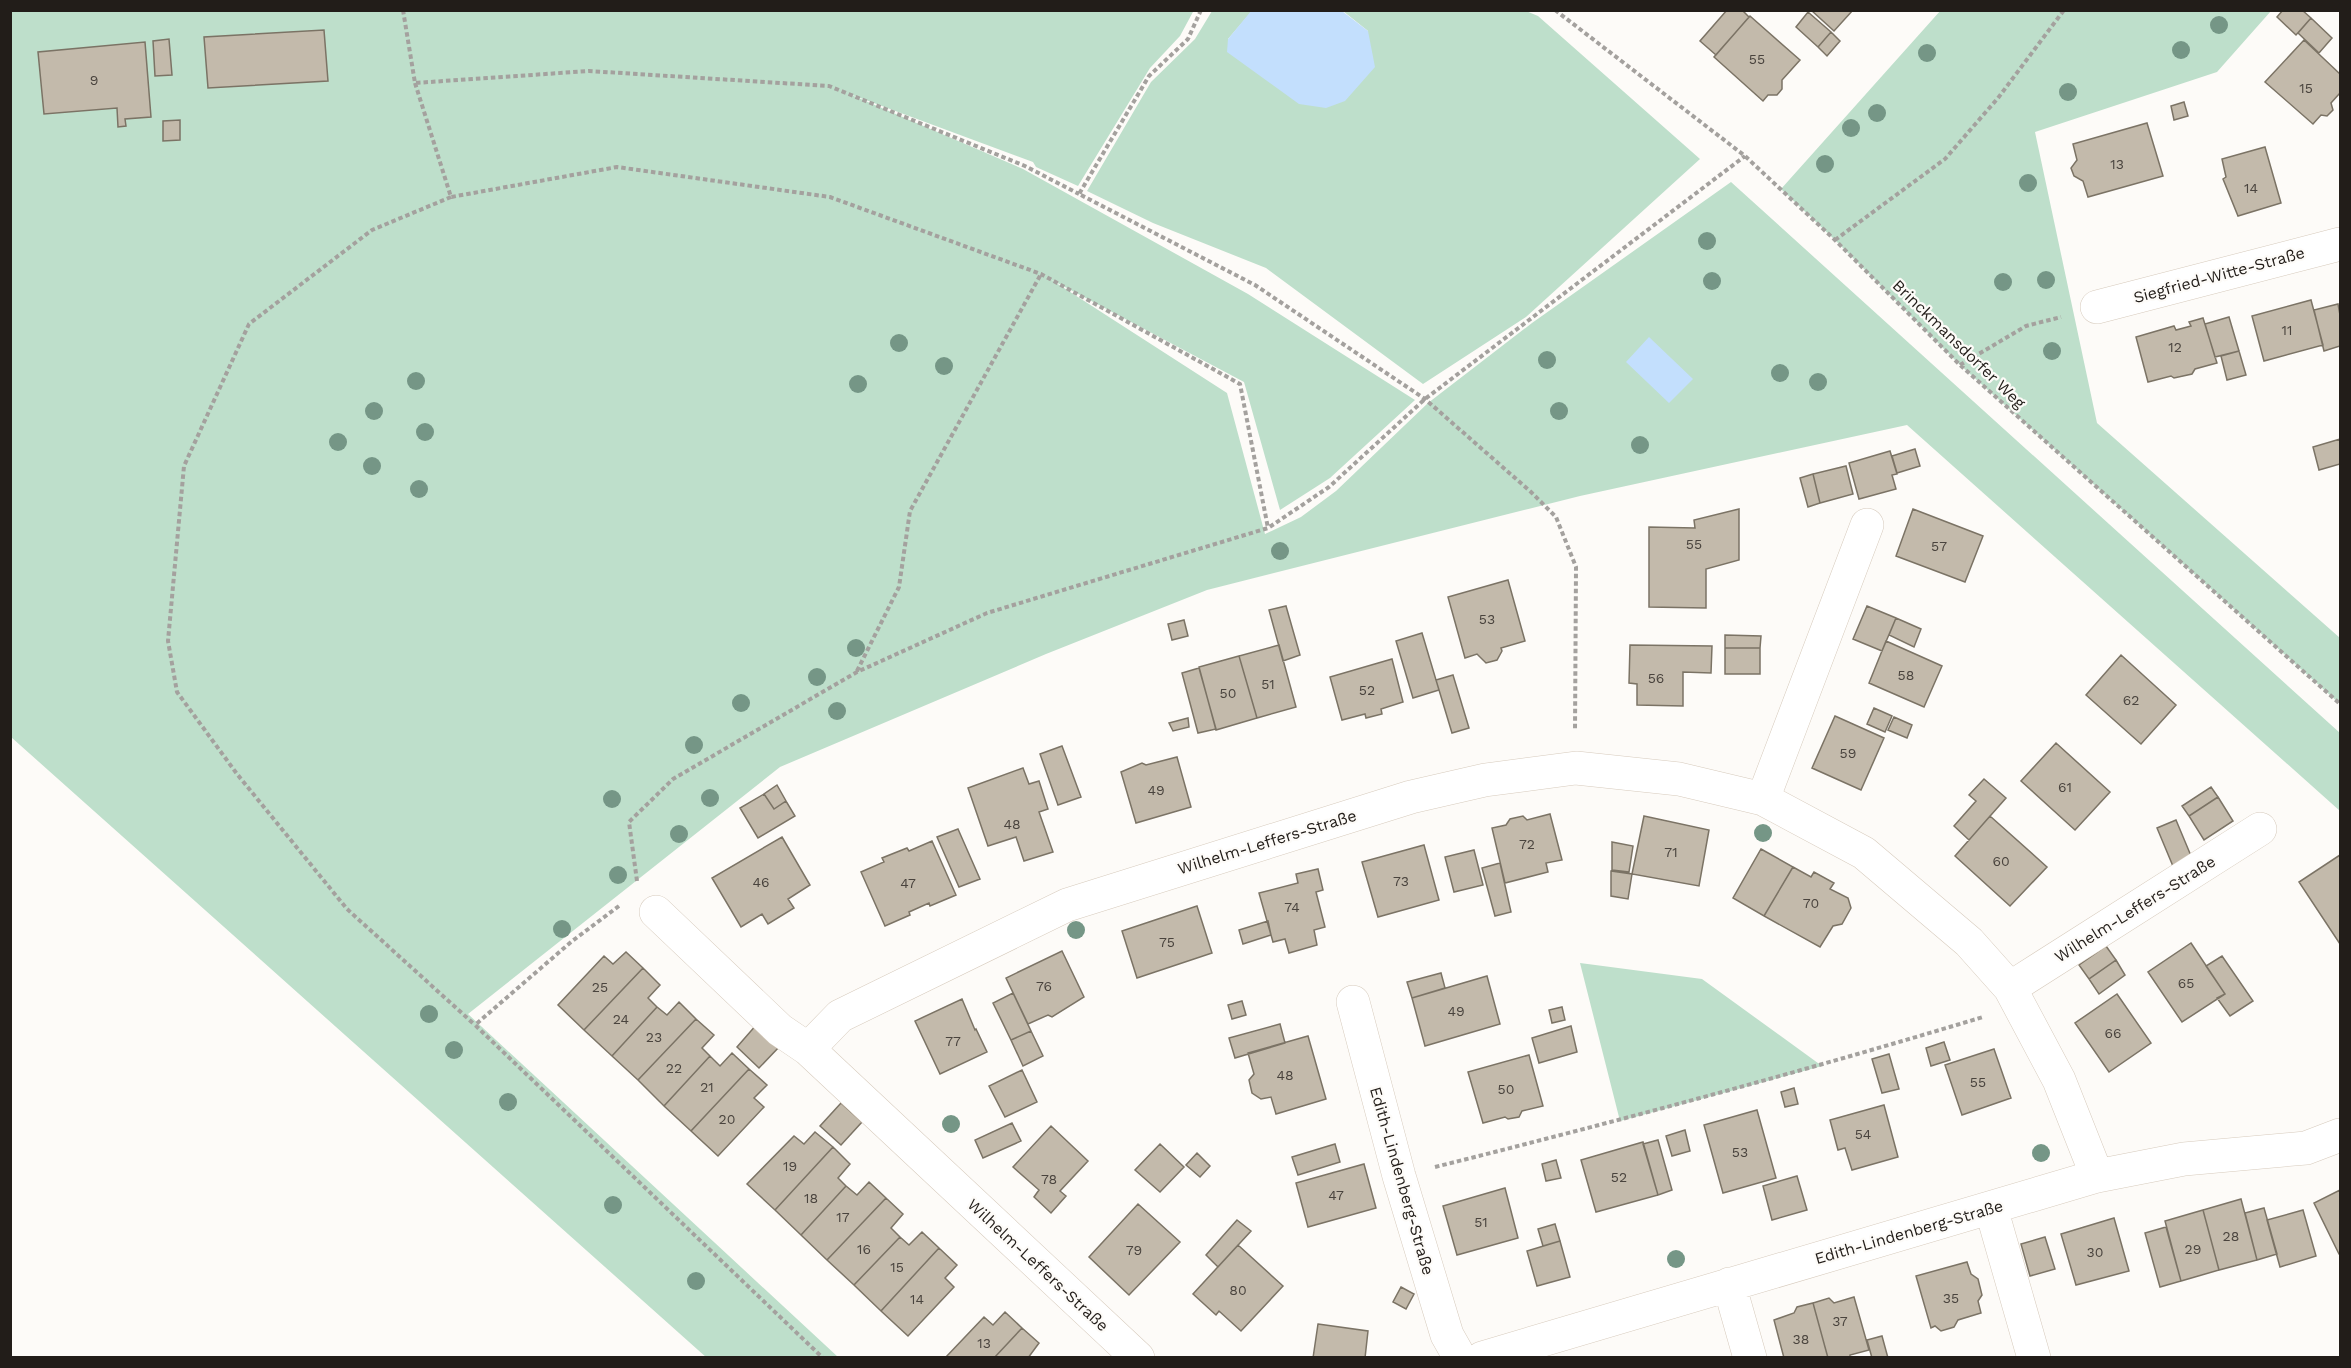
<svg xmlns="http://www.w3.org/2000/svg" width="2351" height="1368" viewBox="0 0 2351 1368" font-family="'Work Sans',sans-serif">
  <rect width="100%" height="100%" fill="#fdfbf8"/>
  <path fill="#bedfcb" d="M 1194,10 L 1180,36 L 1150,68 L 1078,186 L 1036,167 L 1033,162 L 847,93 L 1023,169 L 1248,294 L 1415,400 L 1330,478 L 1280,510 L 1244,382 L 1050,279 L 1227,393 L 1265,534 L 1301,517 L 1336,491 L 1428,403 L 1532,323 L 1731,182 L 2340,733 L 2340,811 L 1907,425 L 1580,496 L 1207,590 L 1046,654 L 780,767 L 468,1014 L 838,1357 L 707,1358 L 11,737 L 11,11 Z
    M 1941,10 L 2271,11 L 2217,72 L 2035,132 L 2097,423 L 2340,638 L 2340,704 L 1960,365 L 1835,240 L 1781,189 Z
    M 1212,11 L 1252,11 L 1228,39 L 1368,31 L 1343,11 L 1526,11 L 1538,16 L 1700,159 L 1526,317 L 1423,384 L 1266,268 L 1153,223 L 1087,191 L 1151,82 L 1195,39 Z
    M 1580,963 L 1702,979 L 1822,1066 L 1620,1121 Z"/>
  <path fill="#c3dffd" d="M 1252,10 L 1342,11 L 1368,31 L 1375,67 L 1345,101 L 1326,108 L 1299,104 L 1227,52 L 1228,39 Z
    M 1649,337 L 1693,379 L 1669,403 L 1626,362 Z"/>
  <path fill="#c3baab" stroke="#7b7365" stroke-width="1.5" d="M 1727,10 L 1742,10 L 1749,17 L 1716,55 L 1700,41 Z
    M 1811,10 L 1853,10 L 1834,31 Z
    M 2283,10 L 2302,10 L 2311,18 L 2296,35 L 2277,17 Z
    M 1808,12 L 1831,32 L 1818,47 L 1796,27 Z
    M 1750,16 L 1800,60 L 1782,80 L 1782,89 L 1777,95 L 1768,95 L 1763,101 L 1714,57 Z
    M 2311,18 L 2332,38 L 2319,53 L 2298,33 Z
    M 324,30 L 328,81 L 208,88 L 204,37 Z
    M 1831,32 L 1840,41 L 1827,56 L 1818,47 Z
    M 169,39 L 172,75 L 155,76 L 153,41 Z
    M 2304,40 L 2340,74 L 2340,93 L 2331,103 L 2333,110 L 2327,116 L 2321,115 L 2313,124 L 2265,82 Z
    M 145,42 L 151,117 L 125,119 L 126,126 L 118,127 L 117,108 L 44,114 L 38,52 Z
    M 2184,102 L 2188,116 L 2174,120 L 2171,106 Z
    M 180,120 L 180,140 L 163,141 L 163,121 Z
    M 2147,123 L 2163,176 L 2088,197 L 2083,181 L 2074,176 L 2071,168 L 2077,160 L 2073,144 Z
    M 2265,147 L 2281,203 L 2238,216 L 2223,179 L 2226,177 L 2222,159 Z
    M 2311,300 L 2323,345 L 2264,361 L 2252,316 Z
    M 2338,304 L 2340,315 L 2340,346 L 2324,351 L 2314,310 Z
    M 2229,317 L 2239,351 L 2215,357 L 2205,324 Z
    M 2203,318 L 2217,363 L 2195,369 L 2192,374 L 2174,378 L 2171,376 L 2148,382 L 2136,337 L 2174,326 L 2176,330 L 2191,326 L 2189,322 Z
    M 2239,351 L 2246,375 L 2227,380 L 2221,356 Z
    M 2340,439 L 2340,464 L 2319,470 L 2313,447 Z
    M 1915,449 L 1920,466 L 1897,473 L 1892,456 Z
    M 1890,451 L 1897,474 L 1892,475 L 1896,489 L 1859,499 L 1849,463 Z
    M 1846,466 L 1853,494 L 1820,503 L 1813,474 Z
    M 1813,474 L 1820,503 L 1808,507 L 1800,478 Z
    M 1739,509 L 1739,560 L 1706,569 L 1706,608 L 1649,607 L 1649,527 L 1695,528 L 1694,520 Z
    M 1913,509 L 1983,536 L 1965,582 L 1896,556 Z
    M 1508,580 L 1525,641 L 1501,648 L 1502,651 L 1497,660 L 1486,663 L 1477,654 L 1465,658 L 1448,597 Z
    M 1286,606 L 1300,655 L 1283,661 L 1269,610 Z
    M 1867,606 L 1896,618 L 1882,651 L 1853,639 Z
    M 1896,618 L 1921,629 L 1914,647 L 1889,635 Z
    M 1184,620 L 1188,636 L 1172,640 L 1168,624 Z
    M 1422,633 L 1439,690 L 1413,698 L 1396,641 Z
    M 1725,635 L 1761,636 L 1760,648 L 1725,648 Z
    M 1886,641 L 1942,666 L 1924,707 L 1869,683 Z
    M 1279,645 L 1296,707 L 1257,718 L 1239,656 Z
    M 1630,645 L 1712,646 L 1711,673 L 1683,672 L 1683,706 L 1637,705 L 1637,684 L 1629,683 Z
    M 1725,648 L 1760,648 L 1760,674 L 1725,674 Z
    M 2121,655 L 2176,705 L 2141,744 L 2086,695 Z
    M 1239,656 L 1257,718 L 1216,730 L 1199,667 Z
    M 1392,659 L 1403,702 L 1381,709 L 1382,714 L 1366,718 L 1365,714 L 1342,720 L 1330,677 Z
    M 1199,668 L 1216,729 L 1198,733 L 1182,673 Z
    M 1453,675 L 1469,728 L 1452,733 L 1436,680 Z
    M 1874,708 L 1892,716 L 1885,732 L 1867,724 Z
    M 1835,716 L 1884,738 L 1861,790 L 1812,768 Z
    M 1894,717 L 1912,725 L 1907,738 L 1888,730 Z
    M 1188,718 L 1189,727 L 1173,731 L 1169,723 Z
    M 2056,743 L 2110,792 L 2075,830 L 2021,781 Z
    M 1062,746 L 1081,797 L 1058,805 L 1040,754 Z
    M 1177,757 L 1191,807 L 1136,823 L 1121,772 L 1142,763 L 1146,765 Z
    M 1023,768 L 1029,784 L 1039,781 L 1048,809 L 1039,812 L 1053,852 L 1024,861 L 1016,837 L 988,846 L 968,788 Z
    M 1984,779 L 2006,798 L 1969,840 L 1954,826 L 1976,801 L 1969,795 Z
    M 777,785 L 786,801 L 774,809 L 764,794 Z
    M 2211,787 L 2218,797 L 2189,816 L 2182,806 Z
    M 764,794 L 774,809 L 786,801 L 795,816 L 758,838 L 740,808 Z
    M 2218,797 L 2233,821 L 2204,840 L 2189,816 Z
    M 1550,814 L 1562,860 L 1546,863 L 1548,872 L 1505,883 L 1492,828 L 1506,825 L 1510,819 L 1523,816 L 1527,820 Z
    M 1644,816 L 1709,830 L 1699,886 L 1632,874 Z
    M 1990,816 L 2047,867 L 2010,906 L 1955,856 Z
    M 2176,820 L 2194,863 L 2175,871 L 2157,828 Z
    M 958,829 L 980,879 L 959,887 L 937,837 Z
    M 782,837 L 810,885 L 788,899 L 794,908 L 768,924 L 762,914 L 741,927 L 712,878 Z
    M 932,841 L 956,895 L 930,906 L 929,903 L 909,912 L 910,915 L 885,926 L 861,872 L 884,862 L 882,858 L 907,848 L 909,851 Z
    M 1612,842 L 1633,846 L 1629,872 L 1612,870 Z
    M 1424,845 L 1439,900 L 1378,917 L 1362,862 Z
    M 1761,849 L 1793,867 L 1764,916 L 1733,898 Z
    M 1474,850 L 1483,885 L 1454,892 L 1445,857 Z
    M 2340,855 L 2340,944 L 2299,882 Z
    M 1500,863 L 1511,912 L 1495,916 L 1482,868 Z
    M 1793,867 L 1811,877 L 1814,872 L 1834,883 L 1830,889 L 1848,898 L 1851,908 L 1842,924 L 1833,926 L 1820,947 L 1764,916 Z
    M 1318,869 L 1323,890 L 1316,892 L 1325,927 L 1314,930 L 1317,945 L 1289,953 L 1285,939 L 1273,942 L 1259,893 L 1298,883 L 1296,874 Z
    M 1611,871 L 1632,874 L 1628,899 L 1611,896 Z
    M 1197,906 L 1212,953 L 1137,978 L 1122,931 Z
    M 1268,921 L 1271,935 L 1243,944 L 1239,930 Z
    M 2191,943 L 2225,994 L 2182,1022 L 2148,972 Z
    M 2106,946 L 2116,960 L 2089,979 L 2079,965 Z
    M 1062,951 L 1084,997 L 1052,1017 L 1048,1015 L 1028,1024 L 1006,978 Z
    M 626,952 L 643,968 L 584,1030 L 558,1005 L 604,956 L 613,964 Z
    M 2222,956 L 2253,1001 L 2230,1016 L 2217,998 L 2225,994 L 2206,966 Z
    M 2116,960 L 2125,975 L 2099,994 L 2089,979 Z
    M 643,968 L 660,985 L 648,998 L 657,1007 L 612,1056 L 584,1030 Z
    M 1441,973 L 1445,988 L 1412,998 L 1407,982 Z
    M 1487,976 L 1500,1024 L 1425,1046 L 1412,998 Z
    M 1013,993 L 1031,1031 L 1011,1040 L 993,1003 Z
    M 2117,994 L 2151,1043 L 2109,1072 L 2075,1023 Z
    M 962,999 L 975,1030 L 976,1029 L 987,1052 L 940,1074 L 915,1021 Z
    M 1242,1001 L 1246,1015 L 1232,1019 L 1228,1005 Z
    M 679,1002 L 696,1019 L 638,1080 L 612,1056 L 657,1007 L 667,1015 Z
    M 1562,1007 L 1565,1020 L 1552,1023 L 1549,1010 Z
    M 696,1019 L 714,1035 L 702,1048 L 710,1056 L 664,1106 L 638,1080 Z
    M 757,1024 L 780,1046 L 759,1068 L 737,1047 Z
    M 1280,1024 L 1285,1043 L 1235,1058 L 1229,1038 Z
    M 1571,1026 L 1577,1052 L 1539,1063 L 1532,1038 Z
    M 1031,1031 L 1043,1056 L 1023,1066 L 1011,1040 Z
    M 1308,1036 L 1326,1099 L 1276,1114 L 1271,1097 L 1261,1099 L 1252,1093 L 1249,1080 L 1254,1074 L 1248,1053 Z
    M 1944,1042 L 1950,1060 L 1931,1066 L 1926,1048 Z
    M 1994,1049 L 2011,1098 L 1962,1115 L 1945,1065 Z
    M 732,1053 L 749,1069 L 691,1131 L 664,1106 L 710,1056 L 720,1066 Z
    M 1889,1054 L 1899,1089 L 1882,1093 L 1872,1059 Z
    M 1529,1055 L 1543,1106 L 1522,1111 L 1519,1117 L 1508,1119 L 1505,1117 L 1483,1123 L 1468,1072 Z
    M 749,1069 L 767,1085 L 754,1098 L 764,1107 L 718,1156 L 691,1131 Z
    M 1022,1070 L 1037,1102 L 1005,1117 L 989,1086 Z
    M 1794,1088 L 1798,1104 L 1785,1107 L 1781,1092 Z
    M 841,1103 L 862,1122 L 841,1145 L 820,1126 Z
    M 1884,1105 L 1898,1157 L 1852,1170 L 1845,1148 L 1838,1150 L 1830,1120 Z
    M 1757,1110 L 1776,1178 L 1723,1193 L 1704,1125 Z
    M 1012,1123 L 1021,1141 L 983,1158 L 975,1140 Z
    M 1051,1126 L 1088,1161 L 1060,1191 L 1066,1196 L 1051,1213 L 1034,1197 L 1039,1190 L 1013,1167 Z
    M 1685,1130 L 1690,1151 L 1672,1156 L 1666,1136 Z
    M 815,1132 L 833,1147 L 775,1210 L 747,1184 L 794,1136 L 804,1144 Z
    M 1658,1140 L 1672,1190 L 1658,1195 L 1643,1144 Z
    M 1643,1142 L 1658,1195 L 1596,1212 L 1581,1160 Z
    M 1160,1144 L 1184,1167 L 1160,1192 L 1135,1170 Z
    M 1335,1144 L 1340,1162 L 1298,1175 L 1292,1157 Z
    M 833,1147 L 850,1164 L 838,1178 L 846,1186 L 801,1235 L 775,1210 Z
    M 1197,1153 L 1210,1166 L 1200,1177 L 1186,1165 Z
    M 1556,1160 L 1561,1178 L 1546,1181 L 1542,1164 Z
    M 1364,1164 L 1376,1208 L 1308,1227 L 1296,1183 Z
    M 1797,1176 L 1807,1210 L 1772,1220 L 1763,1186 Z
    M 869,1182 L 886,1198 L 827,1260 L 801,1235 L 846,1186 L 857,1195 Z
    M 1505,1188 L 1518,1238 L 1457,1255 L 1443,1206 Z
    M 2340,1190 L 2340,1254 L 2339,1254 L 2314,1203 Z
    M 886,1198 L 903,1214 L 891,1228 L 900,1237 L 854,1285 L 827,1260 Z
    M 2241,1199 L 2257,1260 L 2219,1270 L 2203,1210 Z
    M 1138,1204 L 1180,1242 L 1129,1295 L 1089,1257 Z
    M 2264,1208 L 2277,1254 L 2257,1260 L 2245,1213 Z
    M 2203,1210 L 2219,1270 L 2181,1281 L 2165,1221 Z
    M 2303,1210 L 2316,1256 L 2280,1267 L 2267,1220 Z
    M 2114,1218 L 2129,1271 L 2076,1285 L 2061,1234 Z
    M 1237,1220 L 1251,1231 L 1218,1267 L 1206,1255 Z
    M 1555,1224 L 1560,1241 L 1543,1246 L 1538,1229 Z
    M 2166,1227 L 2181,1281 L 2160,1287 L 2145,1233 Z
    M 922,1232 L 939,1248 L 881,1311 L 854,1285 L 900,1237 L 909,1245 Z
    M 2045,1237 L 2055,1269 L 2030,1276 L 2021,1244 Z
    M 1560,1241 L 1570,1277 L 1537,1286 L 1527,1251 Z
    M 1238,1245 L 1283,1286 L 1241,1331 L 1219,1311 L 1216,1315 L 1193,1294 Z
    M 939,1248 L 957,1265 L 945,1278 L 954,1287 L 908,1336 L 881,1311 Z
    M 1967,1262 L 1971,1274 L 1978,1279 L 1982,1295 L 1978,1301 L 1981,1313 L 1958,1320 L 1954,1327 L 1941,1331 L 1935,1326 L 1931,1328 L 1916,1276 Z
    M 1401,1287 L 1414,1294 L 1406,1309 L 1393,1302 Z
    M 1854,1297 L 1869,1350 L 1850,1355 L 1850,1358 L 1828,1358 L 1813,1303 L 1829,1298 L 1834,1303 Z
    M 1813,1303 L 1828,1358 L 1784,1358 L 1774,1320 L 1794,1313 L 1797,1307 Z
    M 1005,1312 L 1022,1328 L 994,1358 L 945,1358 L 984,1317 L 993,1325 Z
    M 1318,1324 L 1368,1331 L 1365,1358 L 1313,1358 Z
    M 1022,1328 L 1039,1343 L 1028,1358 L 994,1358 Z
    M 1882,1336 L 1888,1358 L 1872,1358 L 1867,1340 Z"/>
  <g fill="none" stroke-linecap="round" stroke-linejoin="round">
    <g stroke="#d7cbbd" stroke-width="34">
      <path id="minor" d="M 2097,307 L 2340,244
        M 1763,799 L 1867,525
        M 656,912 L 780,1030 L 808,1049 L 840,1016 L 1067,905 L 1411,797 L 1485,780 L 1576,768 L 1679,779 L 1763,799 L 1864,853 L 1969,942 L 2010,988 L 2059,1080 L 2097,1176
        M 2010,988 L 2260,829
        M 1353,1002 L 1399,1176 L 1447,1335 L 1460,1358
        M 808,1049 L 1138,1358
        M 1991,1208 L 2034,1358
        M 1729,1284 L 1750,1358
        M 1482,1358 L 2097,1176 L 2184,1159 L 2306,1148 L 2340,1135"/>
    </g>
    <path stroke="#a4a19e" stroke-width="4" stroke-dasharray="4.5 3" stroke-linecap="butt" d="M 403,10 L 415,83 L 589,71 L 829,86 L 1025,166 L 1079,194
      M 1201,10 L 1188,39 L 1149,76 L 1079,194 L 1255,285 L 1425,399 L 1531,492 L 1556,517 L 1576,567 L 1575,731
      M 1555,10 L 1745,156 L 1835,240 L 1960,365 L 2340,704
      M 415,83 L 451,197 L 617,167 L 830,197 L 1041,274 L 1240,384 L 1268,528
      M 451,197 L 372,230 L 249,324 L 184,466 L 168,641 L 177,692 L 237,774 L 347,909 L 475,1025
      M 1835,240 L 1945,159 L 1998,98 L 2064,10
      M 1960,365 L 2026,326 L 2061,317
      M 857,671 L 899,587 L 910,511 L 1041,274
      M 637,881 L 629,822 L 673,779 L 857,672 L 987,613 L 1268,528 L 1329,487 L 1425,399 L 1745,156
      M 619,906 L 571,942 L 475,1025 L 823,1358
      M 1435,1167 C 1619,1121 1801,1072 1983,1017"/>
    <use href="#minor" stroke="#fff" stroke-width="33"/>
  </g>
  <g fill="#759686">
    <circle cx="2219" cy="25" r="9"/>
    <circle cx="2181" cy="50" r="9"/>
    <circle cx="1927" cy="53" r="9"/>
    <circle cx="2068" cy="92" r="9"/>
    <circle cx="1877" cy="113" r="9"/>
    <circle cx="1851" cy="128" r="9"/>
    <circle cx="1825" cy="164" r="9"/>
    <circle cx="2028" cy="183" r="9"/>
    <circle cx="1707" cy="241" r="9"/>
    <circle cx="2046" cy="280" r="9"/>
    <circle cx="1712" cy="281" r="9"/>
    <circle cx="2003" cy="282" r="9"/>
    <circle cx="899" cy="343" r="9"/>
    <circle cx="2052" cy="351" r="9"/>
    <circle cx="1547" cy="360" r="9"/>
    <circle cx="944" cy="366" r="9"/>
    <circle cx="1780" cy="373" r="9"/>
    <circle cx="416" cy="381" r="9"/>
    <circle cx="1818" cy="382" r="9"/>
    <circle cx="858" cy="384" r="9"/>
    <circle cx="374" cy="411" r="9"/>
    <circle cx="1559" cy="411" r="9"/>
    <circle cx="425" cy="432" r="9"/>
    <circle cx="338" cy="442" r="9"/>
    <circle cx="1640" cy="445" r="9"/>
    <circle cx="372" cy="466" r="9"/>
    <circle cx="419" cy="489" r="9"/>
    <circle cx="1280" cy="551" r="9"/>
    <circle cx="856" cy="648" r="9"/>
    <circle cx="817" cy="677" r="9"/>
    <circle cx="741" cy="703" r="9"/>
    <circle cx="837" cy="711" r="9"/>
    <circle cx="694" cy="745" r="9"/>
    <circle cx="710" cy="798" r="9"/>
    <circle cx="612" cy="799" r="9"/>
    <circle cx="1763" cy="833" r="9"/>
    <circle cx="679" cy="834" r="9"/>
    <circle cx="618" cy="875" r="9"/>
    <circle cx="562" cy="929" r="9"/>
    <circle cx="1076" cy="930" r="9"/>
    <circle cx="429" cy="1014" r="9"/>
    <circle cx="454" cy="1050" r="9"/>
    <circle cx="508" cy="1102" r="9"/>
    <circle cx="951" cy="1124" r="9"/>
    <circle cx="2041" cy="1153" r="9"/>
    <circle cx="613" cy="1205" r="9"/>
    <circle cx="1676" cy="1259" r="9"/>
    <circle cx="696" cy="1281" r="9"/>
  </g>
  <g text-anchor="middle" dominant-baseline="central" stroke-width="4.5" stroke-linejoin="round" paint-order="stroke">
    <g font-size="14" fill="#4a443e">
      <text x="1757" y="59">55</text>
      <text x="94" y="80">9</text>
      <text x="2306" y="88">15</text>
      <text x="2117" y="164">13</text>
      <text x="2251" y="188">14</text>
      <text x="2287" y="330">11</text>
      <text x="2175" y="347">12</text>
      <text x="1694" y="544">55</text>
      <text x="1939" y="546">57</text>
      <text x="1487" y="619">53</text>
      <text x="1906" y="675">58</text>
      <text x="1656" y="678">56</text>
      <text x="1268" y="684">51</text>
      <text x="1367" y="690">52</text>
      <text x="1228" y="693">50</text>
      <text x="2131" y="700">62</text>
      <text x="1848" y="753">59</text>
      <text x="2065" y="787">61</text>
      <text x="1156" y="790">49</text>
      <text x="1012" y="824">48</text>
      <text x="1527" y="844">72</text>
      <text x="1671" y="852">71</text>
      <text x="2001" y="861">60</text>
      <text x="1401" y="881">73</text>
      <text x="761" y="882">46</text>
      <text x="908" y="883">47</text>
      <text x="1811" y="903">70</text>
      <text x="1292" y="907">74</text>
      <text x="1167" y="942">75</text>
      <text x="2186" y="983">65</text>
      <text x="1044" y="986">76</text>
      <text x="600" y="987">25</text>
      <text x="1456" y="1011">49</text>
      <text x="621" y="1019">24</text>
      <text x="2113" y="1033">66</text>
      <text x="654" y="1037">23</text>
      <text x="953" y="1041">77</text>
      <text x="674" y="1068">22</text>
      <text x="1285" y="1075">48</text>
      <text x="1978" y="1082">55</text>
      <text x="707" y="1087">21</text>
      <text x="1506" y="1089">50</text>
      <text x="727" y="1119">20</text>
      <text x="1863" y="1134">54</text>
      <text x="1740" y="1152">53</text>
      <text x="790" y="1166">19</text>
      <text x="1619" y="1177">52</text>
      <text x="1049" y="1179">78</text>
      <text x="1336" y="1195">47</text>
      <text x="811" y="1198">18</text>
      <text x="843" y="1217">17</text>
      <text x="1481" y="1222">51</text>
      <text x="2231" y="1236">28</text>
      <text x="864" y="1249">16</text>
      <text x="2193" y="1249">29</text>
      <text x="1134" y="1250">79</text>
      <text x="2095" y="1252">30</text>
      <text x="897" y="1267">15</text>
      <text x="1238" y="1290">80</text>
      <text x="1951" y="1298">35</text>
      <text x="917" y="1299">14</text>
      <text x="1840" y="1321">37</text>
      <text x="1801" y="1339">38</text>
      <text x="984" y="1343">13</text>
    </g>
    <g font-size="16" fill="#221d19" stroke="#fdfbf8">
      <text transform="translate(2219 275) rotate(-15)">Siegfried-Witte-Straße</text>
      <text transform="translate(1959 344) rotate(44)">Brinckmansdorfer Weg</text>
      <text transform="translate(1267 842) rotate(-17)">Wilhelm-Leffers-Straße</text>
      <text transform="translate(2135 909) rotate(-32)">Wilhelm-Leffers-Straße</text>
      <text transform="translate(1402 1181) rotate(74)">Edith-Lindenberg-Straße</text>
      <text transform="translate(1909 1232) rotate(-16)">Edith-Lindenberg-Straße</text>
      <text transform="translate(1038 1265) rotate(43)">Wilhelm-Leffers-Straße</text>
    </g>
  </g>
  <rect width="2351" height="1368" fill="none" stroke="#221d19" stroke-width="24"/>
</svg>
